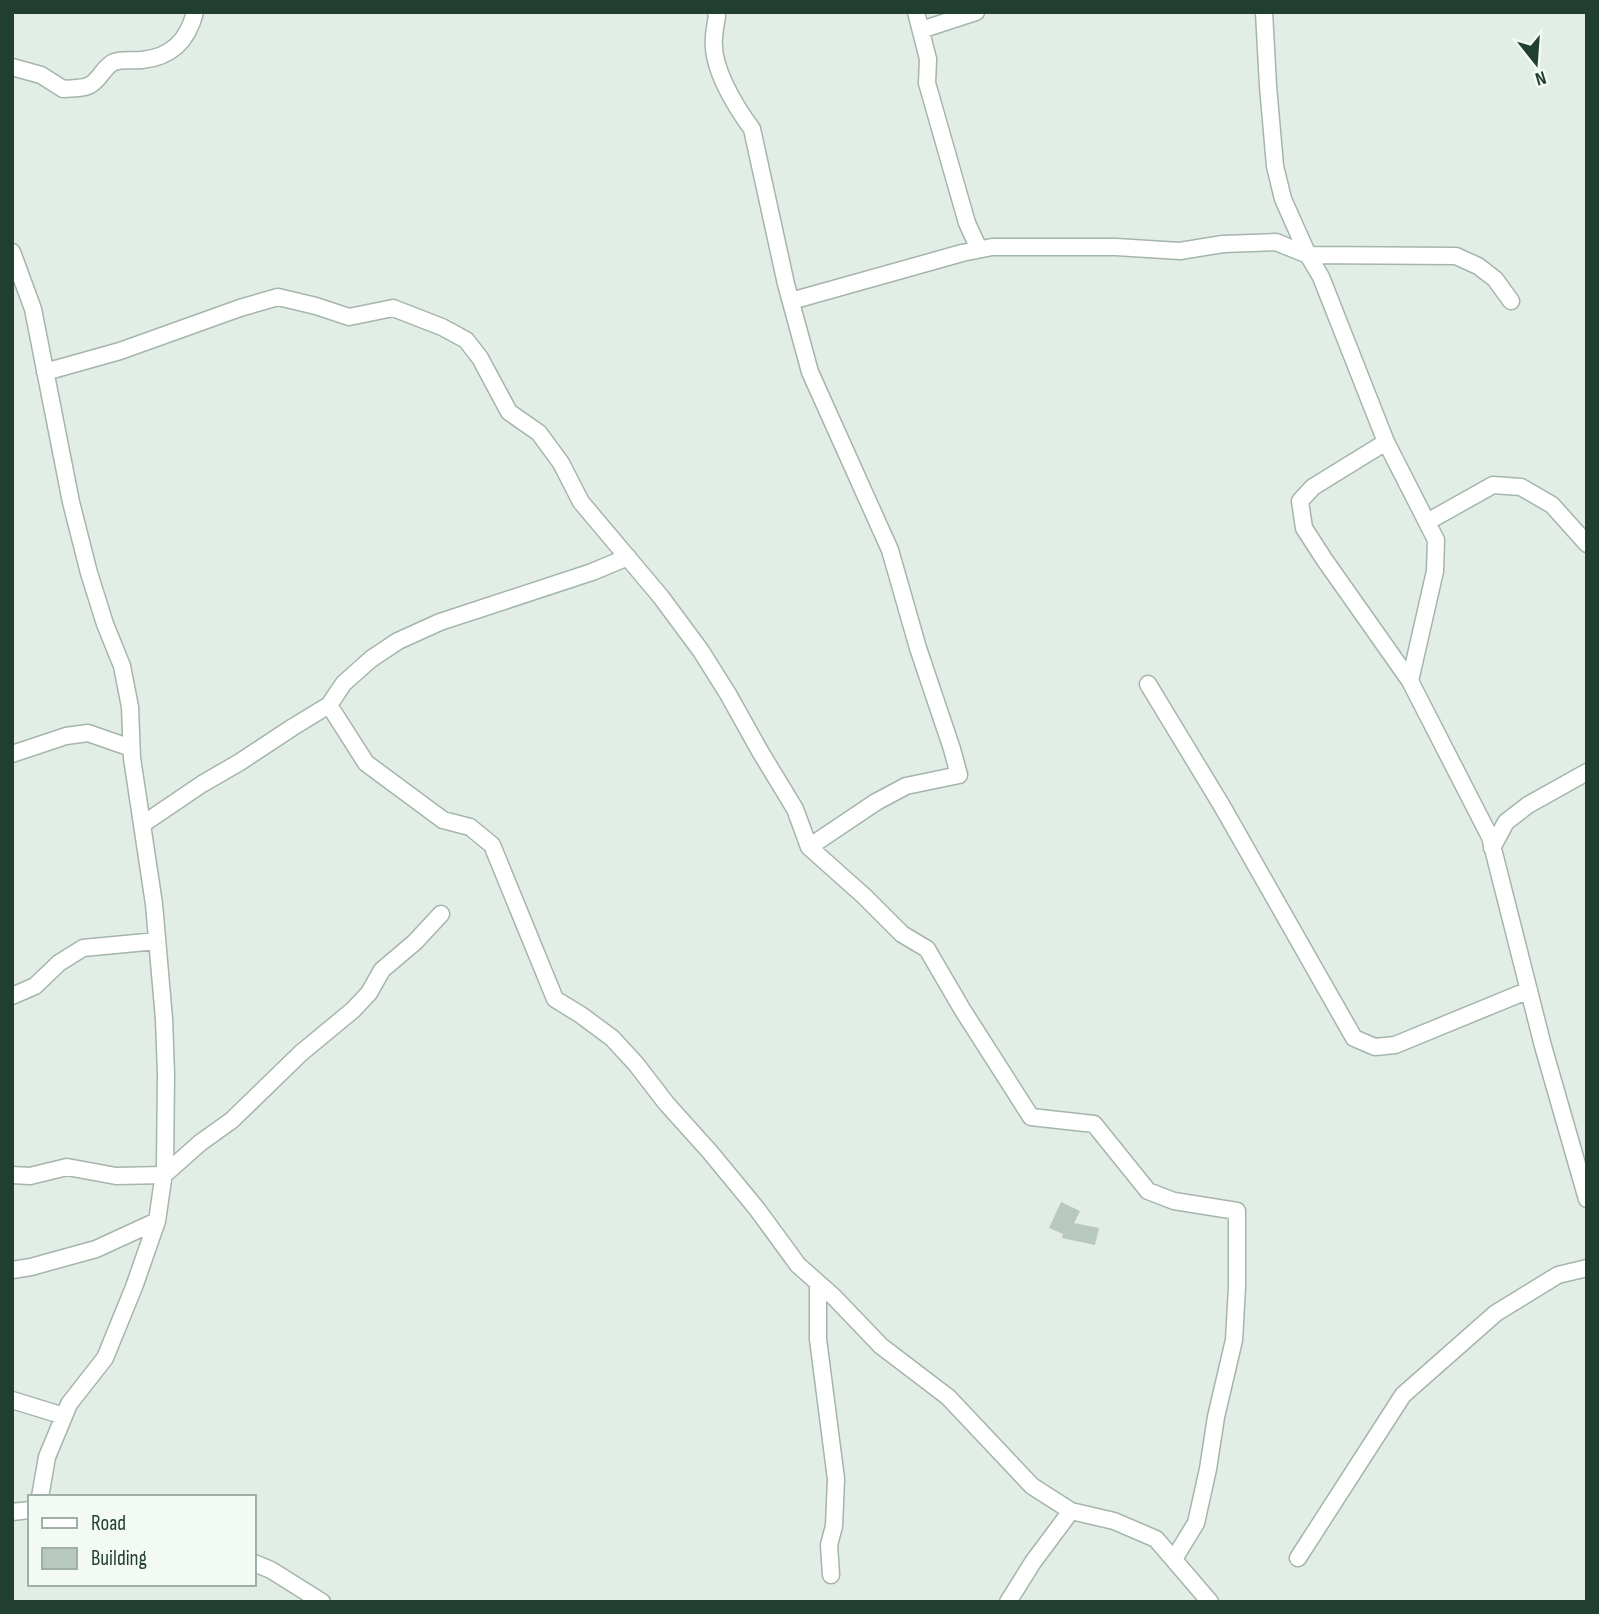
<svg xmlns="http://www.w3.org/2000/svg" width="1599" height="1614" viewBox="0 0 1599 1614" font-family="'Sofia Sans Condensed',sans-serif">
  <rect width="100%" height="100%" fill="#e2ede6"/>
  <path fill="#b7c8be" d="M 1061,1202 L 1080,1211 L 1074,1223 L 1099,1228 L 1095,1245 L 1062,1238 L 1063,1234 L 1049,1228 Z"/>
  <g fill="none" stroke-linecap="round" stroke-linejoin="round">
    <g stroke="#a4b5ac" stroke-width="19">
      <path id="street" d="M 716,12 L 717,16 C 716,23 714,31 714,38 C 711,67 735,106 752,129 L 786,284 L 810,372 L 890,550 L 918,648 L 952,749 L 959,775 L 906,786 L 876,802 L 809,847
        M 916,12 L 928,59 L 927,83 L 967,223 L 979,249
        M 1264,12 L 1268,86 L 1275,166 L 1283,199 L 1308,255 L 1456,256 L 1478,266 L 1495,279 L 1511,301
        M 921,30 L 976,12
        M 12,67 L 41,75 L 63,89 C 70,88 84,89 90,85 C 100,80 104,66 114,62 C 123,59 132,61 142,60 C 172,57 188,40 195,12
        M 12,252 L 33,309 L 71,502 L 89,573 L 105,624 L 122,666 L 130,707 L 132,758 L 154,904 L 164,1019 L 166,1075 L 165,1166 L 157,1221 L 134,1287 L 105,1358 L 69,1404 L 47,1457 L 40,1497
        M 791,301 L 962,253 L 992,247 L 1116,247 L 1180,251 L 1223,244 L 1276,242 L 1308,255 L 1321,277 L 1386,442 L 1436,540 L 1435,571 L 1410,681 L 1490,837 L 1543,1046 L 1587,1199
        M 45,372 L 120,351 L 240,308 L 278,297 L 316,306 L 349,317 L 393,308 L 442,327 L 466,340 L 480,358 L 509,412 L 539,433 L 561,463 L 581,502 L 661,597 L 701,651 L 728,694 L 761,753 L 795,809 L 809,847 L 864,896 L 902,934 L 927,949 L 962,1009 L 1031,1117 L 1094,1124 L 1148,1191 L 1174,1201 L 1237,1211 L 1237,1287 L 1234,1340 L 1216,1417 L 1208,1469 L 1196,1523 L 1174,1559
        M 1386,442 L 1313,487 L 1300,501 L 1304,528 L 1324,559 L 1410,681
        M 1427,522 L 1493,485 L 1521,487 L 1552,505 L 1587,544
        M 1148,684 L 1222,806 L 1354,1038 L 1375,1047 L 1395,1045 L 1529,990
        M 329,705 L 366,763 L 443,820 L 470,827 L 492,845 L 555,999 L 581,1015 L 612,1038 L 636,1064 L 666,1103 L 710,1152 L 757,1209 L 798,1265 L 834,1297 L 881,1346 L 948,1397 L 1032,1486 L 1071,1511 L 1114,1521 L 1156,1539 L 1210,1602
        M 12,754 L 66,736 L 88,733 L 131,748
        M 143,824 L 202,784 L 240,762 L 293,727 L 329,705 L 344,683 L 371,659 L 398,641 L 440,622 L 592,572 L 628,557
        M 1492,848 L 1506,822 L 1528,805 L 1587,772
        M 12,996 L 35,986 L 59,963 L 83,948 L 157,941
        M 12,1175 L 30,1176 L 67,1167 L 116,1176 L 164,1175 L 200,1143 L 232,1120 L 301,1053 L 353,1010 L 369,993 L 382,970 L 415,942 L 441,914
        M 12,1270 L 31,1267 L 96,1249 L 157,1221
        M 818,1283 L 818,1339 L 836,1479 L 834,1526 L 829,1545 L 831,1575
        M 12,1400 L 64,1416
        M 12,1512 L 30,1510
        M 1298,1558 L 1403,1395 L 1496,1313 L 1558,1275 L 1587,1268
        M 254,1563 L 271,1570 L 322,1602
        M 1008,1602 L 1033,1562 L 1071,1511"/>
    </g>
    <use href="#street" stroke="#fff" stroke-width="16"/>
  </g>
  <rect width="1599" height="1614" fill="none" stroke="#213f30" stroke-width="28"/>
  <rect x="28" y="1495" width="228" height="91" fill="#f3f9f5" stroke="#9fafa6" stroke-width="2"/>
  <rect x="42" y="1518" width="35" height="10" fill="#ffffff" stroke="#9fafa6" stroke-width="2"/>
  <text x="91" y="1530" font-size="21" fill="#213f30">Road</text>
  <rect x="42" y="1548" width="35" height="21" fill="#b7c8be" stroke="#9fafa6" stroke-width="2"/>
  <text x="91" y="1565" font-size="21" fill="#213f30">Building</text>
  <g transform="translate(1536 63) rotate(163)" stroke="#f3f9f5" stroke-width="5" paint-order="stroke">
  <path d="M0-5L12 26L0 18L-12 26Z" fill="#213f30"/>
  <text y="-10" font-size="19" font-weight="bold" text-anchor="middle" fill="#213f30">N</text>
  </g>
</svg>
